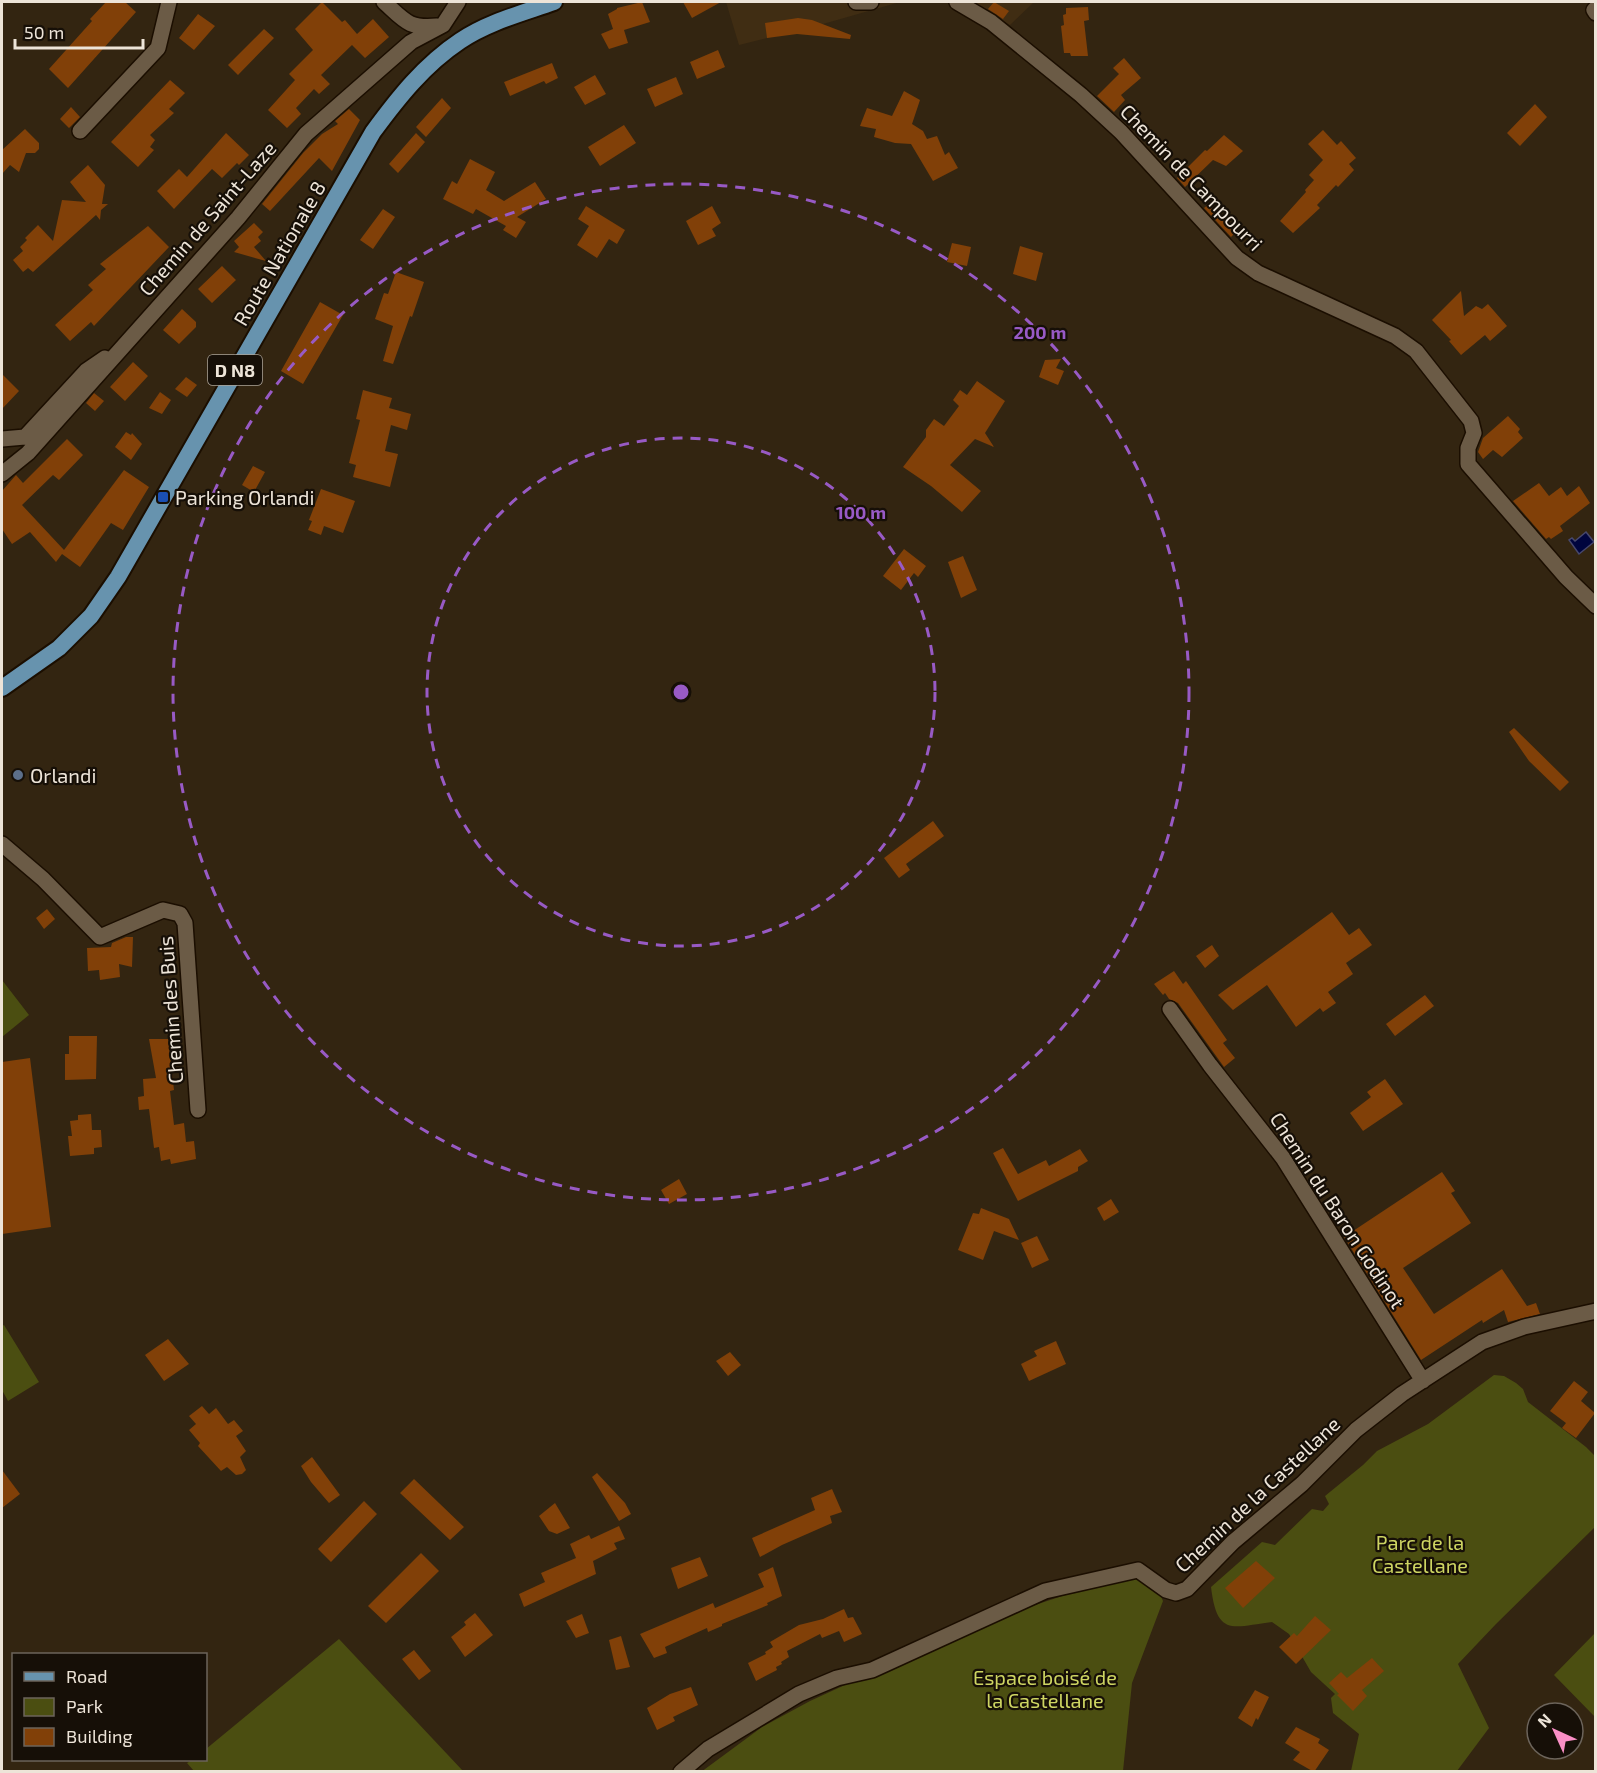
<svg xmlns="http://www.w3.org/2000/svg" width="1597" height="1773" viewBox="0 0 1597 1773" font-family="'Exo 2',sans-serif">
  <rect width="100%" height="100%" fill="#332511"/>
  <path fill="#402d13" d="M 726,2 L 900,2 L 816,26 L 739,45 Z
    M 969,2 L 1034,2 L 1010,25 Z"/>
  <path fill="#4b4e11" d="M 2,980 L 29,1015 L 2,1037 Z
    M 4,1325 L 39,1382 L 8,1401 L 2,1390 L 2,1326 Z
    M 1494,1375 L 1504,1376 L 1516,1383 L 1523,1389 L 1528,1402 L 1586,1447 L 1595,1456 L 1595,1527 L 1496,1624 L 1458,1664 L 1489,1728 L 1457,1771 L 1351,1771 L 1359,1734 L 1333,1713 L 1331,1698 L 1335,1694 L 1311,1672 L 1289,1634 L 1272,1622 C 1232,1627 1217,1637 1211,1587 L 1262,1542 L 1275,1545 L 1312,1509 L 1323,1511 L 1329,1504 L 1325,1496 L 1363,1465 L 1377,1451 L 1428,1424 Z
    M 1135,1572 L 1160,1594 L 1163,1601 L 1132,1683 L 1123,1771 L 701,1772 L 762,1727 L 810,1701 L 980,1623 Z
    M 1595,1633 L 1595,1717 L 1554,1675 Z
    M 339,1639 L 463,1771 L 194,1771 L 187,1763 L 192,1760 L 206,1760 L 206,1749 Z"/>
  <path fill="#00053e" stroke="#47486c" stroke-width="1.5" d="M 1586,532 L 1594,542 L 1579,554 L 1569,540 L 1572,538 L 1575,541 Z"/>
  <path fill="#814008" d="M 106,2 L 125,2 L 136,12 L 68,88 L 49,69 L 92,21 L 90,19 Z
    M 322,2 L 342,22 L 345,20 L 357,34 L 373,19 L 389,37 L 365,58 L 352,45 L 321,75 L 330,84 L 319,94 L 314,89 L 296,108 L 301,114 L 287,128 L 268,110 L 295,80 L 289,74 L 313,50 L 295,29 Z
    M 642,2 L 650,22 L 624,30 L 628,43 L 609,49 L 601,34 L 613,29 L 608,14 L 617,9 L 617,8 Z
    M 683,2 L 721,2 L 692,18 Z
    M 994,2 L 1009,11 L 1003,19 L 988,9 Z
    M 1088,7 L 1089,20 L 1084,21 L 1088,56 L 1071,56 L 1070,53 L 1064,53 L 1061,26 L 1064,25 L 1063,15 L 1066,14 L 1066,8 Z
    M 198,14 L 215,26 L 194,50 L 179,38 Z
    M 798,18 L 812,20 L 851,35 L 850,39 L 797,34 L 767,38 L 765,23 Z
    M 264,29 L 274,38 L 238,75 L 228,65 Z
    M 718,50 L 725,67 L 697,79 L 690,62 Z
    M 1124,58 L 1141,78 L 1121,95 L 1125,100 L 1114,112 L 1097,96 L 1119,74 L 1113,68 Z
    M 552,63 L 558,78 L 546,84 L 544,81 L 510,96 L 504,82 Z
    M 595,75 L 606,94 L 585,105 L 574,87 Z
    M 676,77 L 683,94 L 655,107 L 647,89 Z
    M 170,80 L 185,93 L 169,109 L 174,113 L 150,135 L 155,140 L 150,147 L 154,150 L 138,167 L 111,142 Z
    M 904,91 L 920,100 L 912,124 L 923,131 L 927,139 L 937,136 L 945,155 L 949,152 L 958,168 L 933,181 L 911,144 L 895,143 L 874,137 L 876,129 L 860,126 L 867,108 L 892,116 Z
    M 442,98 L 451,108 L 426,137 L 416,127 Z
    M 1535,104 L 1547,117 L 1520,146 L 1507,133 Z
    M 71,107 L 80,117 L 69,128 L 60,119 Z
    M 349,109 L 360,120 L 332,171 L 319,158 L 270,211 L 262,204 L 303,153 L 322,134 L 338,124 L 335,121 Z
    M 624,125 L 636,143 L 600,166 L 588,147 Z
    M 25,129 L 39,143 L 39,149 L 35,153 L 26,153 L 19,172 L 10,165 L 2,174 L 2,150 Z
    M 1323,130 L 1337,145 L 1341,141 L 1356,158 L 1349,164 L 1354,170 L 1338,187 L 1336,185 L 1317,205 L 1320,208 L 1293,233 L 1280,221 L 1306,192 L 1305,190 L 1314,180 L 1309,175 L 1323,160 L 1308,144 Z
    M 226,133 L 249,155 L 239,165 L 237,163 L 222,178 L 212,169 L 174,209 L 157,191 L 179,169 L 187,177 Z
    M 416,133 L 425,142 L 398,173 L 389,164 Z
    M 1224,135 L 1243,151 L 1226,166 L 1213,160 L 1185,187 L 1177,178 L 1205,150 L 1207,151 Z
    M 470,159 L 495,172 L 486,190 L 504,201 L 535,182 L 546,199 L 517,217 L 526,222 L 516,238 L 503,230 L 506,226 L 476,209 L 473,214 L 443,199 L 452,181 L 457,184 Z
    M 88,165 L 105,185 L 102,204 L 108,204 L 101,210 L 100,220 L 96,215 L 33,272 L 28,268 L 23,272 L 13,260 L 23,251 L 20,247 L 27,240 L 25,238 L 38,225 L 53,241 L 62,200 L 86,202 L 70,182 Z
    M 1209,204 L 1235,233 L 1231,237 L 1204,208 Z
    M 586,206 L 625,230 L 617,244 L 609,239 L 597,258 L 577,245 L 589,226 L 578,219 Z
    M 712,206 L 721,223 L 712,229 L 716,236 L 698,245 L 686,221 Z
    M 383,209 L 395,217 L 373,249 L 360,240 Z
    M 254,223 L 263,232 L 258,237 L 261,241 L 254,247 L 266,261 L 234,252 L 239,247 L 234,241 Z
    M 148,226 L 169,247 L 94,326 L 91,322 L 70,341 L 55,325 L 93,290 L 88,285 L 106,269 L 100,264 Z
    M 952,243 L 971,247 L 967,266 L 947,262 Z
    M 1020,246 L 1043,253 L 1036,281 L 1013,274 Z
    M 222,266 L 236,280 L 212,303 L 198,289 Z
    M 396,272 L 424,282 L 412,317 L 410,316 L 393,364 L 383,361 L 393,326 L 375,319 L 384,293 L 388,294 Z
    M 1461,291 L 1464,316 L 1476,306 L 1482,309 L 1488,304 L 1507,326 L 1490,341 L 1485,335 L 1461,355 L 1449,341 L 1451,340 L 1432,320 Z
    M 320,302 L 343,315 L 303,384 L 281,371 Z
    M 182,309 L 196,322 L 196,327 L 179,344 L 163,330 Z
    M 1061,359 L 1056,368 L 1064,371 L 1058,385 L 1039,377 L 1045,360 Z
    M 133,362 L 148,376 L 125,401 L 110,387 Z
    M 2,374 L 19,391 L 2,409 Z
    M 186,377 L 197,385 L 187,397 L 175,389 Z
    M 977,381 L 1005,401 L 985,433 L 994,447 L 975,439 L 950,465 L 981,491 L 962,512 L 931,486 L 903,467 L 926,437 L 926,430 L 934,419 L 944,426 L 959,406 L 953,400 L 960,390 L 967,395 Z
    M 363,390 L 392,398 L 389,408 L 411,414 L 407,430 L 391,425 L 385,451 L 398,454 L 390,487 L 353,477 L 356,465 L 349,463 L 360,420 L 356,419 Z
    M 160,392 L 171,400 L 162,414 L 149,408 Z
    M 94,393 L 104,401 L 95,411 L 86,403 Z
    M 1508,416 L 1520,429 L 1518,432 L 1523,438 L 1502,457 L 1493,450 L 1483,459 L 1478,452 L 1483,438 Z
    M 126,432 L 131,435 L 132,433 L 142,444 L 131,460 L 115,447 Z
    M 67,439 L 83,455 L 59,480 L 53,475 L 22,505 L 64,550 L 124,470 L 149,487 L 123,530 L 111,523 L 80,567 L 62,554 L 56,562 L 30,532 L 12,544 L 2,529 L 2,491 L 16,475 L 23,483 Z
    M 253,466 L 265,472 L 254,492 L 242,485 Z
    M 1539,483 L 1549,496 L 1561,487 L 1567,496 L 1579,486 L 1590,503 L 1560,526 L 1563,531 L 1551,539 L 1549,537 L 1546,539 L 1513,501 Z
    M 321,489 L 355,501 L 343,533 L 324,526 L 321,535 L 308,530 L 312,521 L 309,520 Z
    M 904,549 L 926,566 L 918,577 L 914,573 L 901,590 L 883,576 Z
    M 963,556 L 977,590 L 961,598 L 948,562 Z
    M 1514,728 L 1569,782 L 1560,791 L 1529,761 L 1509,732 Z
    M 933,821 L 944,836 L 906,864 L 910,870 L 899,878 L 884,858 Z
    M 47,909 L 55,919 L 44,929 L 36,918 Z
    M 1332,912 L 1349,935 L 1359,928 L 1372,945 L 1346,963 L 1353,974 L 1328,992 L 1336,1003 L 1323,1012 L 1320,1008 L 1296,1027 L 1267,985 L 1233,1010 L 1218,995 Z
    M 126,937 L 133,937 L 132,967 L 119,964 L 120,977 L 100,980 L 99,970 L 88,971 L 87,948 L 111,947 L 112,943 Z
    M 1212,945 L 1219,956 L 1205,968 L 1196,956 Z
    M 1174,971 L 1183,984 L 1186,981 L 1227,1040 L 1223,1043 L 1235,1058 L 1224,1067 L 1178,1003 L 1169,999 L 1165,993 L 1163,995 L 1154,984 Z
    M 1425,995 L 1434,1006 L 1395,1036 L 1386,1024 Z
    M 69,1036 L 97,1036 L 96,1079 L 65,1080 L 65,1054 L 69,1054 Z
    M 149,1039 L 168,1039 L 174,1090 L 170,1091 L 174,1125 L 184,1123 L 186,1142 L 194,1141 L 196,1159 L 171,1164 L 170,1159 L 161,1161 L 159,1147 L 154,1148 L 149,1109 L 139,1110 L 138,1097 L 144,1096 L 143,1079 L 156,1078 Z
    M 30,1058 L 51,1227 L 2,1234 L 2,1062 Z
    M 1385,1079 L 1403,1104 L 1363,1131 L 1350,1113 L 1371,1097 L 1367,1092 Z
    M 91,1114 L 92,1130 L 101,1130 L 102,1147 L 94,1148 L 94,1154 L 70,1156 L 68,1136 L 72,1136 L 70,1121 L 78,1120 L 78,1115 Z
    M 1003,1148 L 1018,1174 L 1046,1160 L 1049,1166 L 1080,1149 L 1088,1161 L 1078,1167 L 1078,1171 L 1018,1201 L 993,1153 Z
    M 1442,1172 L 1455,1191 L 1451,1193 L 1471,1223 L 1403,1268 L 1434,1314 L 1502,1269 L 1527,1306 L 1536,1303 L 1540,1314 L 1508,1322 L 1504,1310 L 1483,1323 L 1482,1320 L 1421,1360 L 1344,1237 Z
    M 679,1179 L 687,1194 L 669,1204 L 661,1190 Z
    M 1111,1199 L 1119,1212 L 1104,1221 L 1097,1208 Z
    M 981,1208 L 1009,1219 L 1019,1240 L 994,1231 L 983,1260 L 958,1250 L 973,1213 L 979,1214 Z
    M 1037,1236 L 1049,1260 L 1032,1268 L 1021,1243 Z
    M 168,1339 L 189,1364 L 164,1381 L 145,1355 Z
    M 1056,1341 L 1066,1364 L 1029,1381 L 1021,1364 L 1037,1356 L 1034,1351 Z
    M 730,1352 L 741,1365 L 728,1376 L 716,1361 Z
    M 1574,1381 L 1588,1392 L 1581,1401 L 1595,1413 L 1576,1438 L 1562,1428 L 1566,1423 L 1550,1411 Z
    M 202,1406 L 209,1414 L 216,1408 L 228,1424 L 234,1420 L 243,1431 L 236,1436 L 246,1451 L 240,1457 L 246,1470 L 242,1474 L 236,1475 L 227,1467 L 221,1471 L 198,1446 L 200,1443 L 189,1430 L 196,1424 L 189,1416 Z
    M 312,1457 L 340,1495 L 329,1503 L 311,1482 L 301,1466 Z
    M 2,1470 L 20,1494 L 2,1508 Z
    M 597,1473 L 625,1503 L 631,1514 L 619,1521 L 592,1477 Z
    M 414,1479 L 464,1527 L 450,1540 L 400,1493 Z
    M 832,1489 L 842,1512 L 830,1516 L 832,1523 L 782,1545 L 760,1557 L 752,1538 L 815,1510 L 811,1498 Z
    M 364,1501 L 377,1514 L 331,1562 L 318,1549 Z
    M 555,1503 L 570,1528 L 557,1534 L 549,1531 L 539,1516 Z
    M 619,1526 L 625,1539 L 614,1543 L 617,1549 L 593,1561 L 596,1574 L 524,1607 L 519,1594 L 545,1582 L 541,1573 L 576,1558 L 570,1544 L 589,1535 L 591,1539 Z
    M 421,1553 L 439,1571 L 386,1623 L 368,1606 Z
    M 700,1557 L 708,1576 L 678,1589 L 671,1568 Z
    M 1256,1561 L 1275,1578 L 1243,1608 L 1225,1588 Z
    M 773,1567 L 782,1596 L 767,1603 L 768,1605 L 722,1624 L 722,1626 L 708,1632 L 707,1628 L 665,1647 L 667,1653 L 654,1658 L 640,1634 L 713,1603 L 715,1608 L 764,1587 L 758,1574 Z
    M 844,1609 L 848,1618 L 853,1617 L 862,1634 L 844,1642 L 839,1631 L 822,1638 L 820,1634 L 787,1651 L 789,1657 L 781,1662 L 782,1664 L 776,1667 L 777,1670 L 756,1681 L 748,1663 L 766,1654 L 765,1652 L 773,1647 L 770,1642 L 799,1625 L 823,1619 Z
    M 475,1613 L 493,1635 L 465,1657 L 451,1637 L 466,1625 L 464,1622 Z
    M 582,1614 L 589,1633 L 576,1638 L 566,1621 Z
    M 1315,1616 L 1331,1630 L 1296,1664 L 1279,1647 L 1294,1633 L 1297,1636 Z
    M 621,1636 L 630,1667 L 616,1670 L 609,1640 Z
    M 414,1650 L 431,1671 L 419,1680 L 402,1659 Z
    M 1372,1658 L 1384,1671 L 1362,1690 L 1367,1696 L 1353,1711 L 1337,1695 L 1339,1694 L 1329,1683 L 1341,1672 L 1347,1678 Z
    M 691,1687 L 698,1705 L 673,1717 L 675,1721 L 657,1730 L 647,1708 L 670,1694 Z
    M 1255,1690 L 1269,1697 L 1258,1720 L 1256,1718 L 1252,1727 L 1238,1718 Z
    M 1296,1727 L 1320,1739 L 1318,1743 L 1329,1750 L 1314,1772 L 1293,1760 L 1300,1752 L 1285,1743 Z"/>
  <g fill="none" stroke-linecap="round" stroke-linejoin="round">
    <g stroke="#1b0e00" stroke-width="18">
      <path id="minor" d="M 384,2 C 404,20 408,29 437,26
        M 856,2 L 871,2
        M 957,2 L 991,22 L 1081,95 L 1121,132 L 1237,258 L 1258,273 L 1395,336 L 1416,351 L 1471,421 L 1474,433 L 1468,448 L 1468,464 L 1566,577 L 1596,606
        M 1596,8 L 1594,10 L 1596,13
        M 80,131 L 158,48 L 169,2
        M 2,439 L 25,437 L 86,371 L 105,358
        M 2,474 L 28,453 L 238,218 L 306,134 L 411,42 L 443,25 L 458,2
        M 2,844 L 43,879 L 100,937 L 163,910 L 180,914 L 185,923 L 198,1110
        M 1170,1009 L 1210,1065 L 1283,1158 L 1423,1381
        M 681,1772 L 708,1749 L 799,1694 L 837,1678 L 872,1670 L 1045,1591 L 1138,1570 L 1166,1590 L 1176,1593 L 1187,1589 L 1233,1542 L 1302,1484 L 1356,1430 L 1402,1394 L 1482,1342 L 1524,1327 L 1596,1311"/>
    </g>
    <g stroke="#1b0e00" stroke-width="20">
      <path id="primary" d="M 2,688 L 59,648 L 91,616 L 118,577 L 373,132 C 398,98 424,65 460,41 C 488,22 523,13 554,2"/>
    </g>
    <use href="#minor" stroke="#6b5b46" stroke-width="15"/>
    <use href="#primary" stroke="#6793ae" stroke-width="16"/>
  </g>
  <g fill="none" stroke="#985ac5" stroke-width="3" stroke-dasharray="10 8">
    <circle cx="681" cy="692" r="254"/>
    <circle cx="681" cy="692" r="508"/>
  </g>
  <rect fill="#1a4fb4" stroke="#160f07" stroke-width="2" x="157" y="491" width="12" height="12" rx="3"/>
  <circle fill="#5c6f8a" stroke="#160f07" stroke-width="2" cx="18" cy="775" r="6"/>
  <g text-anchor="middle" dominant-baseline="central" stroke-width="4.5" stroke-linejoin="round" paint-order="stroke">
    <rect fill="#160f07" stroke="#aca499" stroke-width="1.5" x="208" y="355" width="54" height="30" rx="4.5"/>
    <g font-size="18" font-weight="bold" fill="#ede4d8">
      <text x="235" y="370">D N8</text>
    </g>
    <g font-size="20" fill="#ede4d8" stroke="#160f07">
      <text transform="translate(1192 177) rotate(46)">Chemin de Campourri</text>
      <text transform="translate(207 218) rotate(-49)">Chemin de Saint-Laze</text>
      <text transform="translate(279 253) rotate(-60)">Route Nationale 8</text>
      <text transform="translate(170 1010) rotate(-94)">Chemin des Buis</text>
      <text transform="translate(1338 1210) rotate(57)">Chemin du Baron Godinot</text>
      <text transform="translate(1257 1494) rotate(-43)">Chemin de la Castellane</text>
    </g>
    <g font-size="20" fill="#ede4d8" stroke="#160f07" text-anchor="start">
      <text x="175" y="497">Parking Orlandi</text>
      <text x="30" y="775">Orlandi</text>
    </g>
    <g font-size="20" fill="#ced562" stroke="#160f07">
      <text x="1420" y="1542">Parc de la<tspan x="1420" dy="23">Castellane</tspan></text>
      <text x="1045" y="1677">Espace boisé de<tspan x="1045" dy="23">la Castellane</tspan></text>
    </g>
  </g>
  <circle cx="681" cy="692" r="9" fill="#985ac5" stroke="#160f07" stroke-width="3"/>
  <g font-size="18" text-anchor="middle" font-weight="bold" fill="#985ac5" stroke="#160f07" stroke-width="4.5" stroke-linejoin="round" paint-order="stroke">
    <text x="1040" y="339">200 m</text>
    <text x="861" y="519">100 m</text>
  </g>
  <rect width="1597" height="1773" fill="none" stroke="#ede4d8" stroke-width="6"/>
  <rect x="12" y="1653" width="195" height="108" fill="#160f07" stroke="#6c645b" stroke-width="1.5"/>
  <rect x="24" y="1672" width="30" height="9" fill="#6793ae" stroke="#6c645b" stroke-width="1.5"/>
  <text x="66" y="1683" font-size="18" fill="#ede4d8">Road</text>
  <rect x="24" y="1698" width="30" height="18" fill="#4b4e11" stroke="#6c645b" stroke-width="1.5"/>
  <text x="66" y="1713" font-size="18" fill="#ede4d8">Park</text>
  <rect x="24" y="1728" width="30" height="18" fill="#814008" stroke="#6c645b" stroke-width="1.5"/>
  <text x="66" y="1743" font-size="18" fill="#ede4d8">Building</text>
  <g transform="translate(1555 1731) rotate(315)"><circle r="28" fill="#160f07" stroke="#6c645b" stroke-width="1.5"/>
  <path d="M0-4.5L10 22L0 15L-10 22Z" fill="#fa8fc6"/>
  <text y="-9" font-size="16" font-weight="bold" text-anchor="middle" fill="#ede4d8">N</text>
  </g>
  <path d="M15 39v9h128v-9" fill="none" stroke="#ede4d8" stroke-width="3"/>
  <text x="24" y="39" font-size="18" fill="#ede4d8" stroke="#160f07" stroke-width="4.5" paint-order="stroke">50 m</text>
</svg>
